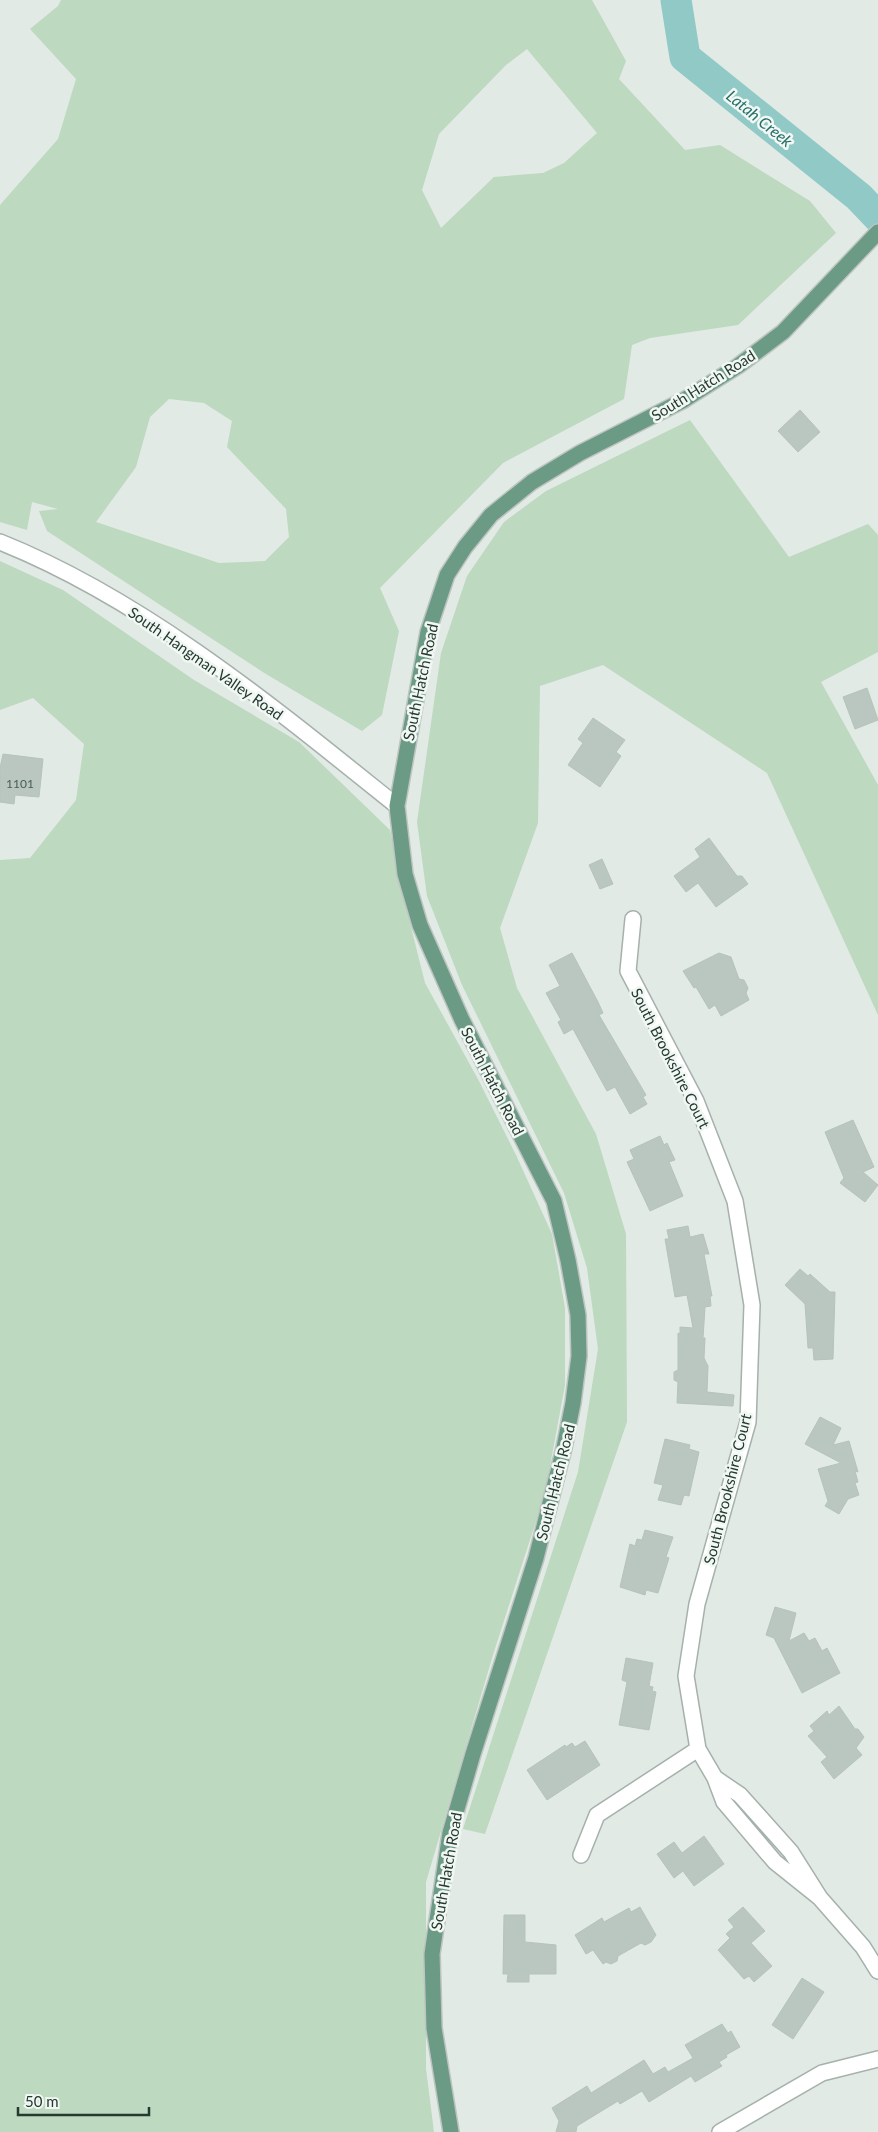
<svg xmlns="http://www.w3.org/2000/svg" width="878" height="2132" viewBox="0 0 878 2132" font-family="Lato,sans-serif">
  <rect width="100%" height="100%" fill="#e1eae4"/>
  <path fill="#bdd9bf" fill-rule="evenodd" d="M 61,0 L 592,0 L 626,61 L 619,79 L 685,150 L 720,145 L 810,201 L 836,233 L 738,325 L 650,338 L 632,345 L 624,399 L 503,463 L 380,588 L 399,631 L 382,715 L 362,731 L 266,674 L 47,531 L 39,511 L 58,509 L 32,502 L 27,530 L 0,522 L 0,205 L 58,139 L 76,79 L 30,29 L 58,6 ZM 527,49 L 597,133 L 564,163 L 543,173 L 494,177 L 441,228 L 422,190 L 439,134 L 506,65 ZM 169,399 L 204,403 L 232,421 L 227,447 L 286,509 L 289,537 L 265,561 L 219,563 L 96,522 L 136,467 L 150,417 Z
    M 690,420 L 789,557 L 868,524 L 878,535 L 878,652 L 821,682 L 878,785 L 878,1015 L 767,773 L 603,665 L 540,686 L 538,823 L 500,928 L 517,988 L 596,1134 L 626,1234 L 627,1422 L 485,1834 L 463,1829 L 578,1472 L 598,1349 L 587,1268 L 564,1193 L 462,985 L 427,896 L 417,822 L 441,653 L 467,576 L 504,522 L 546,491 Z
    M 0,561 L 63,590 L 194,680 L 299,742 L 390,830 L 407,911 L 425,983 L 479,1081 L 516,1155 L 552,1234 L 565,1308 L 565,1385 L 545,1493 L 493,1655 L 426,1882 L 426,2069 L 434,2132 L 0,2132 L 0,860 L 30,858 L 76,800 L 84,744 L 33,698 L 0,710 Z"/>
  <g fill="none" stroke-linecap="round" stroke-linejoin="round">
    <path stroke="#90c9c6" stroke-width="31" d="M 676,0 L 685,57 L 859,197 L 878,217"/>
  </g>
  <path fill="#bac7c0" stroke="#b5c3ba" d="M 800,410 L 820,432 L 798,452 L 778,431 Z
    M 867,688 L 878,720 L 855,729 L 843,697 Z
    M 593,718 L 625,740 L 616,752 L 621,756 L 600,787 L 568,765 L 583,743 L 578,739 Z
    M 3,754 L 43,759 L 39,797 L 15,795 L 14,804 L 0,802 L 0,768 Z
    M 709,838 L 737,876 L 742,876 L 748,884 L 716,907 L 698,883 L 686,892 L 674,876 L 700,857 L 695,849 Z
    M 602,859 L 613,884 L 600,889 L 589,865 Z
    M 572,953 L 598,1002 L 603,1013 L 599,1015 L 646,1095 L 643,1097 L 647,1104 L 630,1114 L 615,1087 L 607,1091 L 573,1029 L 564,1034 L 558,1022 L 561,1020 L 546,993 L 560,986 L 549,965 Z
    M 719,953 L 731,957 L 739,979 L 744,980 L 748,988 L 746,993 L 749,1000 L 721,1016 L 715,1005 L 709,1009 L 696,987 L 694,988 L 683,971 Z
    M 853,1120 L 874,1167 L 863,1172 L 878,1185 L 865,1202 L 840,1183 L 844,1178 L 825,1132 Z
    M 660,1136 L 664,1145 L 667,1143 L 675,1160 L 669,1162 L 683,1196 L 650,1211 L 627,1162 L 634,1159 L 630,1150 Z
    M 688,1226 L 690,1237 L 703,1234 L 709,1254 L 704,1254 L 712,1296 L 710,1296 L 711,1306 L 705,1307 L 703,1338 L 705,1338 L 704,1358 L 708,1366 L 707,1392 L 734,1395 L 733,1406 L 677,1403 L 678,1382 L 674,1380 L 674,1372 L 678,1370 L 678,1333 L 680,1334 L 680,1327 L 693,1328 L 687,1295 L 675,1297 L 665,1239 L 669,1239 L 667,1230 Z
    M 800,1269 L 808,1276 L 810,1274 L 830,1292 L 835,1292 L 833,1359 L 814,1360 L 813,1348 L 808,1348 L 805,1304 L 785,1285 Z
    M 820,1417 L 841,1428 L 833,1445 L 849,1441 L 858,1472 L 855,1471 L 858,1482 L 855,1483 L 859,1495 L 848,1499 L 839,1514 L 825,1506 L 828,1501 L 818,1469 L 841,1463 L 805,1444 Z
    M 665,1439 L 690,1445 L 689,1449 L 699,1452 L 689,1496 L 684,1495 L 681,1505 L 658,1500 L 663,1485 L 654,1483 Z
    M 645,1530 L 673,1537 L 667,1554 L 666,1557 L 669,1558 L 658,1593 L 646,1590 L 645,1595 L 620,1587 L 630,1544 L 635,1546 L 637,1539 L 642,1540 Z
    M 775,1607 L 796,1613 L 789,1641 L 804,1633 L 809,1641 L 815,1638 L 822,1651 L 827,1648 L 840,1673 L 802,1693 L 774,1638 L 766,1635 Z
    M 626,1658 L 653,1663 L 649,1686 L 653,1687 L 652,1691 L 656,1692 L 649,1730 L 619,1725 L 627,1682 L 622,1680 Z
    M 839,1706 L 855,1729 L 858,1729 L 864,1737 L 856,1748 L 862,1755 L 834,1779 L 821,1762 L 827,1757 L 808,1736 L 814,1731 L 810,1726 L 827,1711 L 829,1715 Z
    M 585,1741 L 600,1765 L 547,1800 L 527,1770 L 565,1745 L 566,1747 L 572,1743 L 575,1747 Z
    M 704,1836 L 724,1864 L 694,1886 L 683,1871 L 674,1878 L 657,1854 L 674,1842 L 682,1853 Z
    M 640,1907 L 656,1935 L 651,1942 L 645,1945 L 641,1943 L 618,1956 L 617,1961 L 611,1964 L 606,1962 L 603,1964 L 593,1950 L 586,1954 L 575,1935 L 602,1918 L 604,1922 L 629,1908 L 631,1912 Z
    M 743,1907 L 765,1931 L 751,1943 L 772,1966 L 754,1982 L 749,1976 L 744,1979 L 718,1950 L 730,1938 L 726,1934 L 734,1927 L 728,1920 Z
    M 504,1915 L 525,1915 L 525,1942 L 556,1945 L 556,1974 L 529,1974 L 529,1982 L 507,1982 L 508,1974 L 503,1974 Z
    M 802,1978 L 824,1992 L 793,2039 L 772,2025 Z
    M 722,2024 L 728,2033 L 731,2031 L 740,2047 L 726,2055 L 727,2057 L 719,2062 L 722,2066 L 695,2082 L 691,2076 L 649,2102 L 642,2091 L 620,2104 L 618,2101 L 577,2126 L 576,2132 L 556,2132 L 559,2121 L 552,2108 L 587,2086 L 591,2093 L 644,2060 L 653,2074 L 665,2067 L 668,2072 L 693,2058 L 685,2045 Z"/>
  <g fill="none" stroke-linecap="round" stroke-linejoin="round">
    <g stroke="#a5b1aa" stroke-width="18">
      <path id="minor" d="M 0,542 C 145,600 276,709 397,806
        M 633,919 L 628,971 L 696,1101 L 735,1201 L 752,1305 L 748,1422 L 697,1604 L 686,1676 L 698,1749 L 715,1778 L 724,1802 L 775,1862 L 820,1898
        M 715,1778 L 740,1795 L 791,1852 L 820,1898 L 863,1947 L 878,1971
        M 581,1855 L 597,1815 L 698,1749
        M 720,2132 L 822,2073 L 878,2059"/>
    </g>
    <g stroke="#bdc4c1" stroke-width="18">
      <path id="major" d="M 451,2132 L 434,2028 L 432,1954 L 450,1833 L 473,1754 L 536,1558 L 564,1448 L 573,1403 L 579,1356 L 578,1315 L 568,1260 L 554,1201 L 462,1020 L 420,925 L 405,874 L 397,806 L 428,632 L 447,575 L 465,547 L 491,515 L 532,482 L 580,453 L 684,400 L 738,366 L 783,332 L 878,232"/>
    </g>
    <use href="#minor" stroke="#fff" stroke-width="15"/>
    <use href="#major" stroke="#6b9a85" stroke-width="15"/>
  </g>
  <g text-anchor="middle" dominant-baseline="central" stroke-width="5" stroke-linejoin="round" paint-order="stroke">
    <g font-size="12" fill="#4a5c53">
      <text x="20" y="783">1101</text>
    </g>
    <g font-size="15" fill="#24392f" stroke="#f1f7f3">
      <text transform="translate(703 385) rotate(-32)">South Hatch Road</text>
      <text transform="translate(206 663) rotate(35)">South Hangman Valley Road</text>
      <text transform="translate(420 682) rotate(-78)">South Hatch Road</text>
      <text transform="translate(671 1058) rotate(63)">South Brookshire Court</text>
      <text transform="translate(493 1081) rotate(63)">South Hatch Road</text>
      <text transform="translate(555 1482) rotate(-76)">South Hatch Road</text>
      <text transform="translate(727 1489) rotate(-76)">South Brookshire Court</text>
      <text transform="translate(446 1871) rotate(-80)">South Hatch Road</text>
    </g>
    <g font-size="16" font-style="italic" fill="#256e6b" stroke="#f1f7f3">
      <text transform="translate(760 118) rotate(39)">Latah Creek</text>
    </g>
  </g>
  <path d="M18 2107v8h131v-8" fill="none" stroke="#24392f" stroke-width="2.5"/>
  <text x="25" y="2107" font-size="15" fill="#24392f" stroke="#f1f7f3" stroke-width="4" paint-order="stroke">50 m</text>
</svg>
